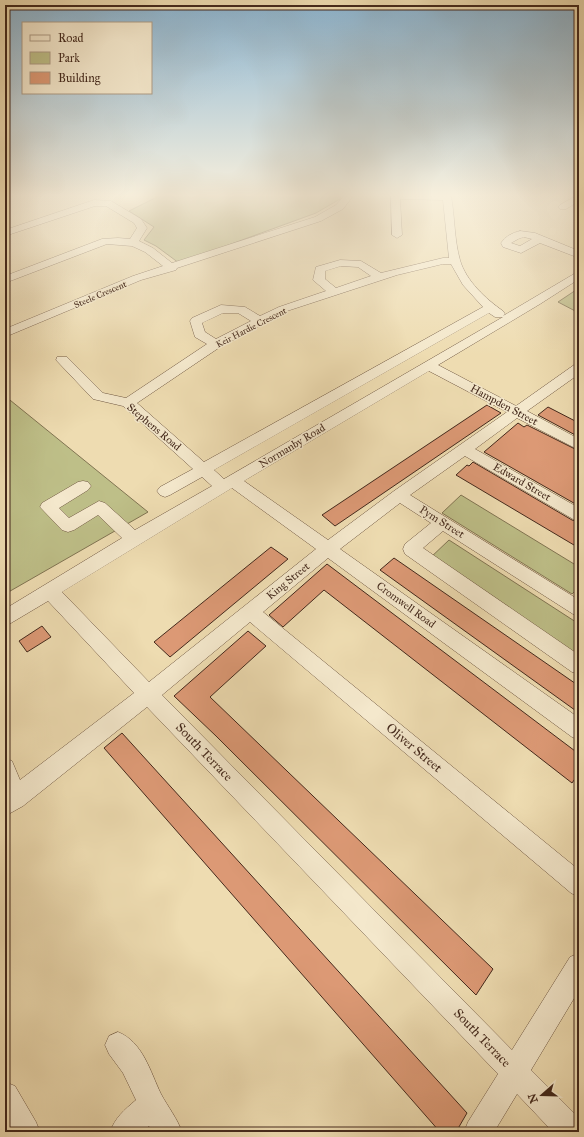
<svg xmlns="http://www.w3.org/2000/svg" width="584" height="1137" viewBox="0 0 584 1137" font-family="'IM FELL Great Primer',serif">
  <rect width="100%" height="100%" fill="#eedcb1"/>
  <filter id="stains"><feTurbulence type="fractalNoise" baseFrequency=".005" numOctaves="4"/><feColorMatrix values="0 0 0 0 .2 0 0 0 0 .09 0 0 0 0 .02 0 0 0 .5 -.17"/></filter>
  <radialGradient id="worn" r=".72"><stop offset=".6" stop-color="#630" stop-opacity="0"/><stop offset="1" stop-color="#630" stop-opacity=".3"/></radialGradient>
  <path fill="#bebf88" stroke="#817452" d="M 155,196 L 341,196 L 340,199 L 316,213 L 179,263 L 156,246 L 144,240 L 154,227 L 129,211 L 157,197 Z
    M 579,288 L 579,313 L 558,302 Z
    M 5,396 L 148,512 L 5,594 Z
    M 461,495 L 579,567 L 579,587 L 572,594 L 442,513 Z
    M 449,540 L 579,624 L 579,660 L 429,559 Z"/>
  <path fill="#dc9975" stroke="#44291c" d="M 487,405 L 501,413 L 335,526 L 322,515 Z
    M 548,407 L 579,423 L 579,437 L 538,415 Z
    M 518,423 L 524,427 L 527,425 L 579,451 L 579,506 L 484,452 Z
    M 473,462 L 572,520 L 579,522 L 579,548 L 456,475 L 467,465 L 469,466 Z
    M 271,547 L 288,559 L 170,657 L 154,642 Z
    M 394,558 L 579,686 L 579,713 L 380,570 Z
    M 327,564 L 579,754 L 579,773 L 572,783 L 324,590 L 283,627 L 269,615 Z
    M 42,626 L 51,637 L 27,652 L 19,641 Z
    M 248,631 L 266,646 L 210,697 L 493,969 L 476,995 L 216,736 L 174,696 Z
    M 122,733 L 467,1113 L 456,1132 L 440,1132 L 104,748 Z"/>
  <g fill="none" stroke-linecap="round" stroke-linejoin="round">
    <g stroke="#6e5641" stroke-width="1">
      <path id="minor" d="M 344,196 L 353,196 L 343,209 L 321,221 L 177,268 L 176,270 L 141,280 L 5,337 L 5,329 L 133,276 L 163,266 L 145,252 L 132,246 L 107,244 L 5,283 L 5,276 L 102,239 L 118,238 L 130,239 L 137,228 L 134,223 L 106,206 L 95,206 L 5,236 L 5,230 L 94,200 L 111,201 L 141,219 L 147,228 L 139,241 L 153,248 L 172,263 L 315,217 L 336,205 Z
        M 391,196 L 451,196 C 455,217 454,239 460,260 C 466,281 486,299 503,311 L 505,314 L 503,316 L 579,271 L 579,279 L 540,304 L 438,365 L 516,406 L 574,365 L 579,364 L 579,374 L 527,411 L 579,439 L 579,450 L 517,418 L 475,449 L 579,508 L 579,521 L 573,519 L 465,456 L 410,495 L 579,600 L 579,616 L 573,614 L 443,531 L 423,548 L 579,655 L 579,674 L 572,672 L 405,554 L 403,549 L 405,544 L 431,523 L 400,503 L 340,549 L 579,718 L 579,740 L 572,737 L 328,558 L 263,612 L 579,870 L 579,897 L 571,893 L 250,622 L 162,695 L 512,1050 L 570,957 L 579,953 L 579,990 L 531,1070 L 579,1118 L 579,1132 L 553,1132 L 517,1094 L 494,1132 L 464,1132 L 468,1122 L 498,1074 L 147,707 L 23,806 L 5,816 L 5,758 L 12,761 L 20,780 L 134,693 L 48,601 L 11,623 L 5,626 L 5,609 L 122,538 L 98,515 L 74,530 L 68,532 L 62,530 L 40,507 L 42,503 L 78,482 L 83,481 L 88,482 L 91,486 L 88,490 L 59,508 L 69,518 L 99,501 L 105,503 L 135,530 L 212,486 L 202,477 L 170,495 L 165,497 L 160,495 L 157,491 L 160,487 L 193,469 L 123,406 L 93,399 L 56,360 L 57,357 L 67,357 L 103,393 L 126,398 L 207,344 L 195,337 L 190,321 L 192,318 L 221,305 L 245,307 L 260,316 L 279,307 L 326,291 L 313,280 L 316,267 L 340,260 L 361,261 L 381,273 L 443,258 L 449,258 L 443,200 L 400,199 L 402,235 L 397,238 L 392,235 ZM 443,264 L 451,264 L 463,285 L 483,307 L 204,462 L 137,403 L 220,347 L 287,311 L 397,275 ZM 341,266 L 358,267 L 371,276 L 336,288 L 325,279 L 325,271 ZM 223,313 L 238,313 L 251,321 L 216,339 L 205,332 L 202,323 ZM 489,313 L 495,317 L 503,317 L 224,479 L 214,470 ZM 429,371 L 507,412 L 394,491 L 328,540 L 244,481 ZM 232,488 L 316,549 L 149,682 L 62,592 Z
        M 576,196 L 579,197 L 579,201 L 566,209 L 560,209 L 558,207 L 560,205 Z
        M 520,231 L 535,233 L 579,251 L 579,258 L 540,243 L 521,253 L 503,247 L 501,243 C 506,236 512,233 520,231 ZM 524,237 L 532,239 L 520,246 L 511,243 L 518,239 Z
        M 118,1032 C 143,1042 150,1071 161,1094 C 168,1107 177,1118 182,1132 L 152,1132 L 149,1126 L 142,1132 L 110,1132 C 115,1118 124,1110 136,1100 L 123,1073 L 109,1054 L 105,1045 L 109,1036 Z
        M 5,1082 L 15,1086 L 36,1122 L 40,1132 L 5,1132 Z"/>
    </g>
    <use href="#minor" fill="#f4e8cc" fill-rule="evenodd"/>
  </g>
  <linearGradient id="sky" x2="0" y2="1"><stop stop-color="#8bb6d4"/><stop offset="0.55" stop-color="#f7efdc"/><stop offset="1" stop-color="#f7efdc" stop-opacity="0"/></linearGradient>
  <rect width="584" height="355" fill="url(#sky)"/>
  <g text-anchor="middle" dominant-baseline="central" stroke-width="3" stroke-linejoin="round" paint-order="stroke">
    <g font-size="9" fill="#44291c" stroke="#f4e8cc">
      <text transform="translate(100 294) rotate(-23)">Steele Crescent</text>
      <text transform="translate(251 327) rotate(-27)">Keir Hardie Crescent</text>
    </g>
    <g font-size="11" fill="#44291c" stroke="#f4e8cc">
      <text transform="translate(504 405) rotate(28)">Hampden Street</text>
      <text transform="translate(154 427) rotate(40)">Stephens Road</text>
      <text transform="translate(292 446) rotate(-31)">Normanby Road</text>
      <text transform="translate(522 482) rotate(30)">Edward Street</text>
      <text transform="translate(442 522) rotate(32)">Pym Street</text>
      <text transform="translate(288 581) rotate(-39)">King Street</text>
      <text transform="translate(406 605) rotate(36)">Cromwell Road</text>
    </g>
    <g font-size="13" fill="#44291c" stroke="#f4e8cc">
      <text transform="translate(414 748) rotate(40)">Oliver Street</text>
      <text transform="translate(204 752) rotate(46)">South Terrace</text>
      <text transform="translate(482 1038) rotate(46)">South Terrace</text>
    </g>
  </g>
  <rect width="584" height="1137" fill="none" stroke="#eedcb1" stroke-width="20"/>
  <rect x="6" y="6" width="572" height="1125" fill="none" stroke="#44291c" stroke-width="2"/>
  <rect x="10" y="10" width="564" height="1117" fill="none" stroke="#44291c"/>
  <rect x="22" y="22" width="130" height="72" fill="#f4e8cc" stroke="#ae9c86"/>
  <rect x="30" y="35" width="20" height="6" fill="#f4e8cc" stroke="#ae9c86"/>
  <text x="58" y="42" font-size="12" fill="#44291c">Road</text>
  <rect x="30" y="52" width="20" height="12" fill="#bebf88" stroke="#ae9c86"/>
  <text x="58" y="62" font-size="12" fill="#44291c">Park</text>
  <rect x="30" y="72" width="20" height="12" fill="#dc9975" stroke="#ae9c86"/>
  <text x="58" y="82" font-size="12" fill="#44291c">Building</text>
  <g transform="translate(542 1095) rotate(250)" stroke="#f4e8cc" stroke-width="3" paint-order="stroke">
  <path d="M0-3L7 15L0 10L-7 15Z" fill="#44291c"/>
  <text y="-6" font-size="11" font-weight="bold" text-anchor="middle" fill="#44291c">N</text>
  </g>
  <rect width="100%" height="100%" filter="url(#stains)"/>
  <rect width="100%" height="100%" fill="url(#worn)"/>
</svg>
